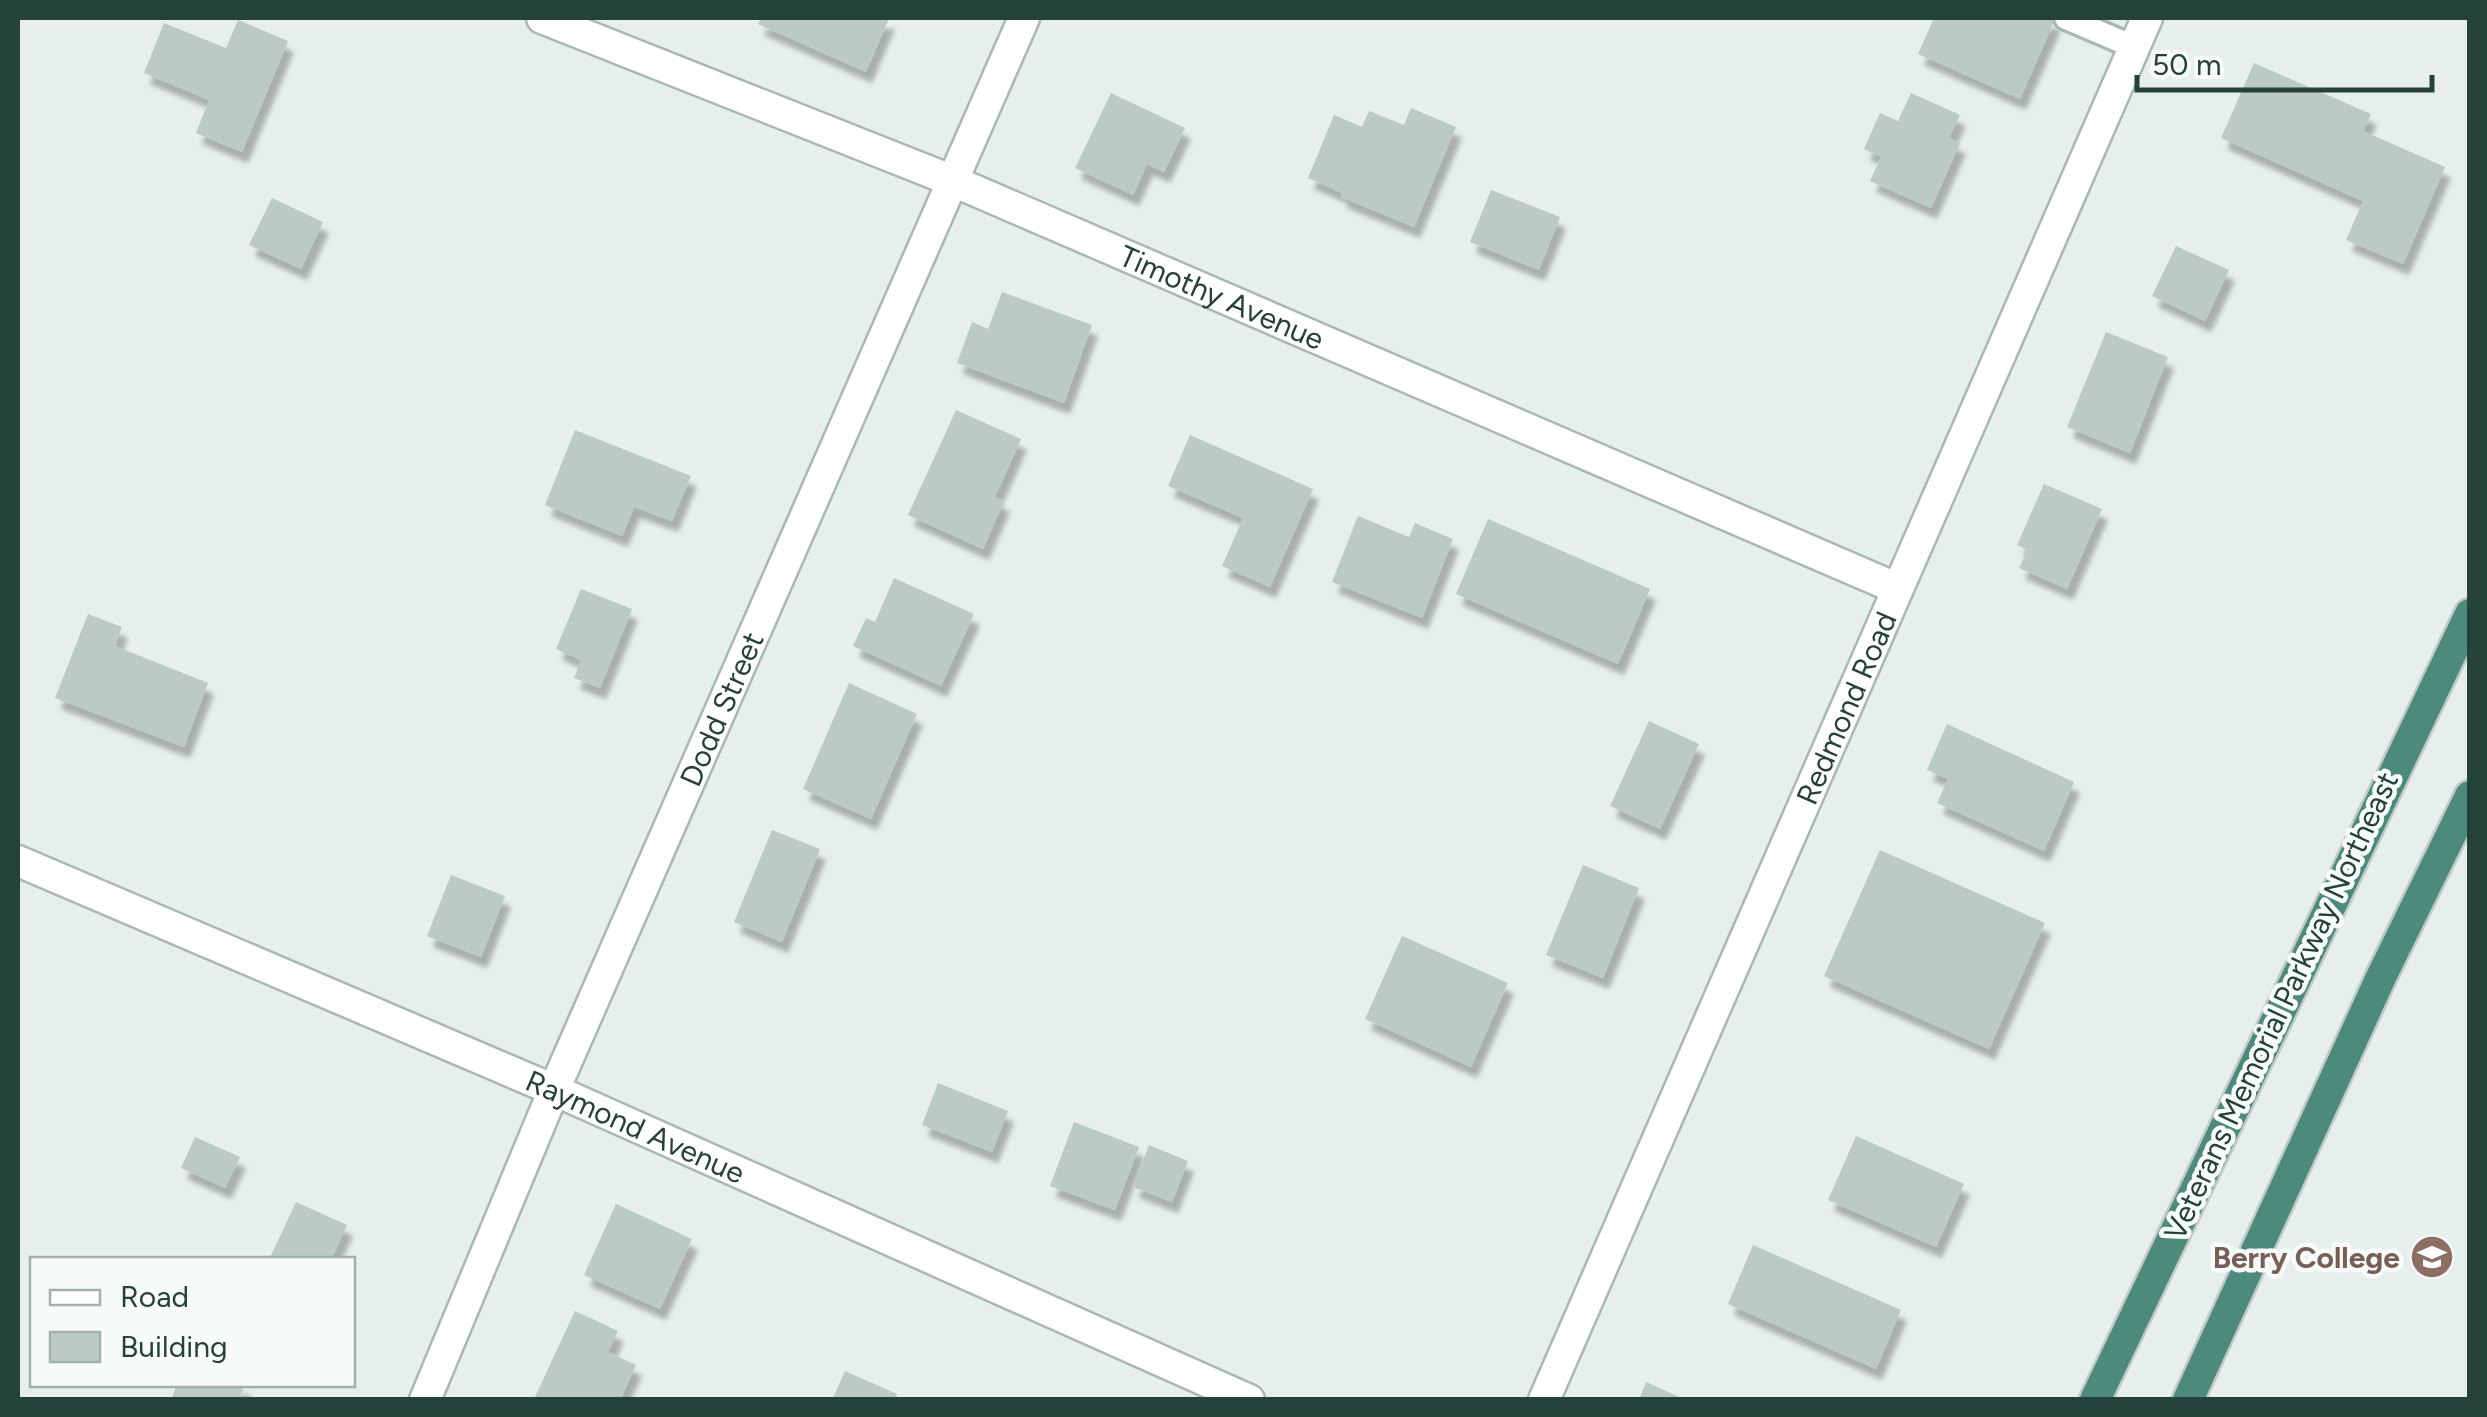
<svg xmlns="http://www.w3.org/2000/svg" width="2487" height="1417" viewBox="0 0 2487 1417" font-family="Figtree,sans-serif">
  <defs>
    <filter id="shadow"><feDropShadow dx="6" dy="11" stdDeviation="2.5" flood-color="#0004"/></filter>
  </defs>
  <rect width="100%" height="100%" fill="#e6efeb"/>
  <path fill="#bbcac4" filter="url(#shadow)" d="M 761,18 L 889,18 L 866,72 L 758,24 Z
    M 1934,18 L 2052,18 L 2055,19 L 2020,99 L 1918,54 Z
    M 238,20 L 288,41 L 242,152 L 196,133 L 209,100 L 144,73 L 164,23 L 226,48 Z
    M 2254,63 L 2371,114 L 2363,131 L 2445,167 L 2403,264 L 2346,240 L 2363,201 L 2221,138 Z
    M 1111,93 L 1185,128 L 1164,172 L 1147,164 L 1133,195 L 1075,168 Z
    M 1911,93 L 1960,115 L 1949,138 L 1960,143 L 1931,208 L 1870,181 L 1881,157 L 1864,149 L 1880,113 L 1898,121 Z
    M 1411,108 L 1456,127 L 1414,227 L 1341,197 L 1342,193 L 1308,178 L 1334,115 L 1362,127 L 1369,111 L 1404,125 Z
    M 1491,190 L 1560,217 L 1539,270 L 1470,242 Z
    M 272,198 L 323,222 L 301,269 L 249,245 Z
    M 2176,246 L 2229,270 L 2205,321 L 2152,296 Z
    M 1002,292 L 1092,325 L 1064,403 L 957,363 L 972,322 L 988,329 Z
    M 2106,332 L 2168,357 L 2130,453 L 2067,427 Z
    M 956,410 L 1021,439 L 995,497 L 1004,501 L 983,549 L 908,515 Z
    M 575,430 L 691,476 L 672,521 L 634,507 L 622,536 L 545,505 Z
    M 1190,435 L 1313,489 L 1270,587 L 1222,566 L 1243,518 L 1168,486 Z
    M 2044,484 L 2102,509 L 2067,589 L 2019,568 L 2028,550 L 2017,545 Z
    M 1358,516 L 1409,537 L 1415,523 L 1453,539 L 1422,618 L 1332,582 Z
    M 1488,519 L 1650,589 L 1618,664 L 1456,594 Z
    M 894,578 L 974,614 L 941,686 L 853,646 L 866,618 L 875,622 Z
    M 581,589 L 632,609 L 600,688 L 574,678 L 581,660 L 556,649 Z
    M 88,614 L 122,627 L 115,646 L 208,683 L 184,747 L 55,698 Z
    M 849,683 L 917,714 L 871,819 L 803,789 Z
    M 1649,721 L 1699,744 L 1660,829 L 1610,806 Z
    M 1947,724 L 2074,782 L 2044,851 L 1937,803 L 1948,779 L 1927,770 Z
    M 772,830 L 820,849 L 782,942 L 734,922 Z
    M 1880,850 L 2045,923 L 1989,1049 L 1824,976 Z
    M 1583,865 L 1639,888 L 1603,978 L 1546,955 Z
    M 451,875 L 505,896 L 481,957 L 427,936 Z
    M 1402,936 L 1508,983 L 1471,1067 L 1365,1019 Z
    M 938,1083 L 1008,1111 L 992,1152 L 922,1125 Z
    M 1074,1122 L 1139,1147 L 1115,1210 L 1050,1186 Z
    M 1856,1136 L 1964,1184 L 1936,1247 L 1828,1200 Z
    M 195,1137 L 240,1157 L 225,1188 L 181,1168 Z
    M 1149,1145 L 1188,1161 L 1172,1202 L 1133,1187 Z
    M 296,1202 L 347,1225 L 331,1260 L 269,1260 Z
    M 616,1204 L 692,1239 L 660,1309 L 584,1275 Z
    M 1753,1245 L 1901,1310 L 1876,1369 L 1728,1304 Z
    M 575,1311 L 618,1331 L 608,1352 L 636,1365 L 620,1400 L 535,1397 Z
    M 845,1371 L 897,1394 L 895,1400 L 832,1400 Z
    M 1646,1382 L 1686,1400 L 1639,1400 Z
    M 177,1384 L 245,1384 L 239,1400 L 171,1400 Z"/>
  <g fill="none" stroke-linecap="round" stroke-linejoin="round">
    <g stroke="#a8b8b2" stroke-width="28">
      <path id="service" d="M 2066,18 L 2134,47"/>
    </g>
    <g stroke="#a8b8b2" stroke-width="35">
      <g id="minor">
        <path id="s1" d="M 542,18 L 953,181 L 1896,588"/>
        <path id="s2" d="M 18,861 L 554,1090 L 1249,1400"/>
        <path id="s3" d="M 425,1400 L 554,1090 L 1024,18"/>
      </g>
    </g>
    <g stroke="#a8b8b2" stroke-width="35">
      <g id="tertiary">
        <path id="s4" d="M 1544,1400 L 2147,18"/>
      </g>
    </g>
    <g stroke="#c2cac8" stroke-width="35">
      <path id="trunk" d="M 2095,1400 L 2470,614
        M 2188,1400 L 2382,975 L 2470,796"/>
    </g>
    <use href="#service" stroke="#fff" stroke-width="22"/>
    <use href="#minor" stroke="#fff" stroke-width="30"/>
    <use href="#tertiary" stroke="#fff" stroke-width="30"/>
    <use href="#trunk" stroke="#4c8a7c" stroke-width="30"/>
  </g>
  <defs>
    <g id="university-disc" transform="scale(2.25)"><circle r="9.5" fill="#8d6e63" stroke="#f7fbf9"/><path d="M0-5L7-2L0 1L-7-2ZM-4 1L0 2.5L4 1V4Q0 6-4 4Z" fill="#fff"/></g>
  </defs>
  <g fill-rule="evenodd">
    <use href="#university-disc" x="2432" y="1257"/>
  </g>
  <g text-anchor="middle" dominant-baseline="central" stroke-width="9" stroke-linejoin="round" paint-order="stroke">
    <g font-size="30" fill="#24423a" stroke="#f7fbf9">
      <text stroke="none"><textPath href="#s1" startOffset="735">Timothy Avenue</textPath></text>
      <text stroke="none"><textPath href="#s3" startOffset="752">Dodd Street</textPath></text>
      <text stroke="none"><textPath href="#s4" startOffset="755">Redmond Road</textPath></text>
      <text transform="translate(2281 1006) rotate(-65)">Veterans Memorial Parkway Northeast</text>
      <text stroke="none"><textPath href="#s2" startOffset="672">Raymond Avenue</textPath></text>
    </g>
    <g font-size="30" font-weight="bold" fill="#785e54" stroke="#f7fbf9" text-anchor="end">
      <text x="2400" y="1257">Berry College</text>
    </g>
  </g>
  <rect width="2487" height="1417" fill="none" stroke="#24423a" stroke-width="40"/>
  <rect x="30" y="1257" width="325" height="130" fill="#f7fbf9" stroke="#a3b1ad" stroke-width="2.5"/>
  <rect x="50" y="1290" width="50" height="15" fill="#ffffff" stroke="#a3b1ad" stroke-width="2.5"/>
  <text x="120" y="1307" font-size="30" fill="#24423a">Road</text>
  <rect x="50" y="1332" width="50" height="30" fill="#bbcac4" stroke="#a3b1ad" stroke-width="2.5"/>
  <text x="120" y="1357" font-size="30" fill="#24423a">Building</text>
  <path d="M2137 75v15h295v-15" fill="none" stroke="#24423a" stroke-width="5"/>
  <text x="2152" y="75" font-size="30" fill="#24423a" stroke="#f7fbf9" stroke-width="8" paint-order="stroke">50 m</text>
</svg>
